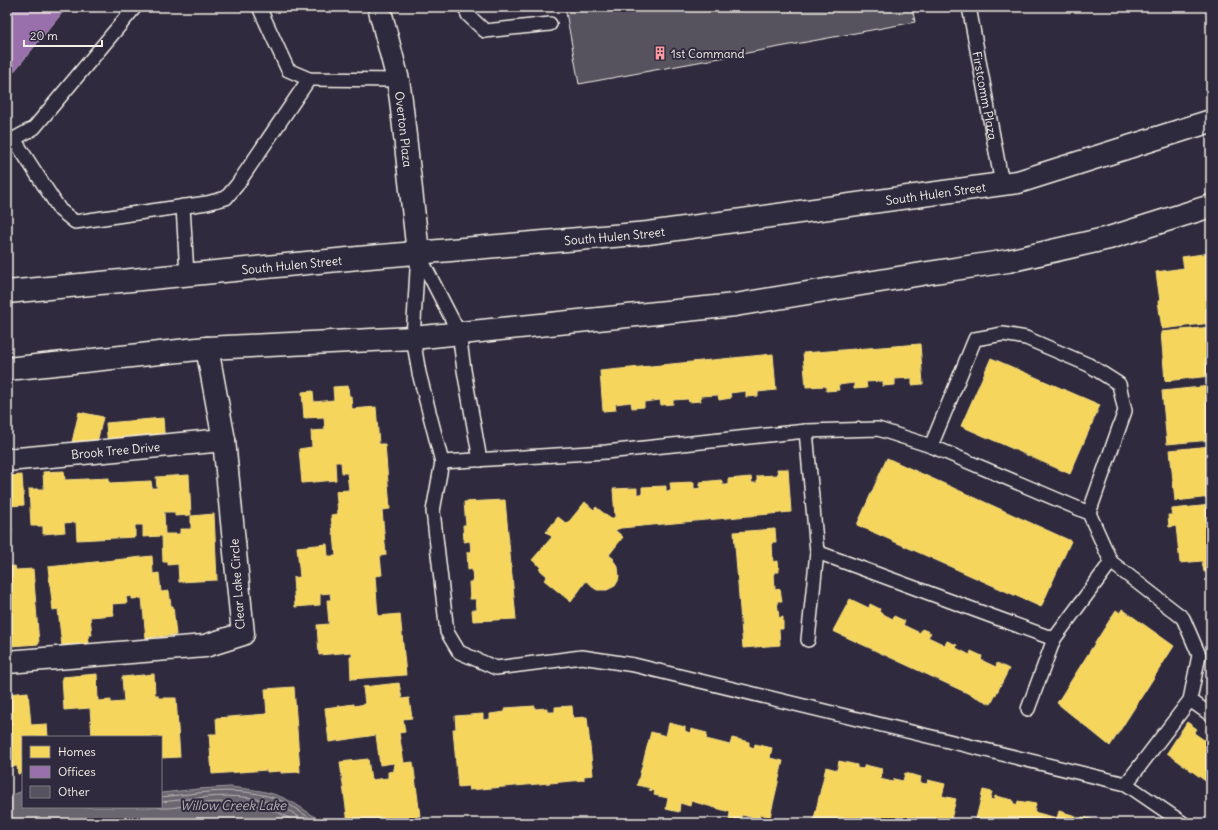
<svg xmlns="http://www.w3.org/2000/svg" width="1218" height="830" viewBox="0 0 1218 830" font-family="Delius,sans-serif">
  <rect width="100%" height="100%" fill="#2f2a3d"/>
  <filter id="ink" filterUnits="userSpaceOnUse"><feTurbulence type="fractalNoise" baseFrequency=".025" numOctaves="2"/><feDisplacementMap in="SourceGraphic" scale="8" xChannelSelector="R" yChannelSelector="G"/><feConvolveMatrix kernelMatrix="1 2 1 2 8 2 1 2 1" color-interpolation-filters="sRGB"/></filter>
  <g filter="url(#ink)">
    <path fill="#6a6670" stroke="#a19ea0" d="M 230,787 C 247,789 263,790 279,796 C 295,802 310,814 324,823 L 7,823 L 7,797 L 23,791 L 23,807 L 161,807 L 161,793 L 198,789 Z"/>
    <path fill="#f6d55c" stroke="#f5dd86" d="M 1210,253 L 1211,263 L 1211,323 L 1162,329 L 1158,301 L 1160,301 L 1156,272 L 1184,268 L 1182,257 Z
      M 1211,327 L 1211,376 L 1165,381 L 1161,332 Z
      M 920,344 L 923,384 L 912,385 L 912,378 L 895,379 L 895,385 L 883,386 L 883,381 L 866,382 L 867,388 L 854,389 L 854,383 L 838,385 L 839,390 L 826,391 L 826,386 L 806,387 L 803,353 Z
      M 773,354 L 776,390 L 758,392 L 758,396 L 746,397 L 746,391 L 730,393 L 731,398 L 719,400 L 718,395 L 700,396 L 701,401 L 689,402 L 688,399 L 673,400 L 673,404 L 661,405 L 660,400 L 644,402 L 644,407 L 632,408 L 631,402 L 615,404 L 616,410 L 603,411 L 600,371 Z
      M 991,358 L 1100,405 L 1070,474 L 961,426 Z
      M 348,386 L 349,396 L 351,396 L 352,409 L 376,407 L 379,444 L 385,444 L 390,509 L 382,510 L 386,555 L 380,556 L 382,575 L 375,576 L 378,616 L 400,614 L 406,675 L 351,679 L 350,657 L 352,657 L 352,652 L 319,655 L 317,625 L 329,624 L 327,600 L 331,600 L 330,593 L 320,594 L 320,605 L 295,607 L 293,578 L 300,577 L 297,547 L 327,544 L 328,556 L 336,556 L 334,534 L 333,534 L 331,515 L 338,514 L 336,491 L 349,490 L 347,473 L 342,473 L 341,462 L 335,462 L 336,480 L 302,483 L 299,449 L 312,447 L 311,431 L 325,430 L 324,417 L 304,418 L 302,392 L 313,391 L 314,402 L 334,400 L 333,387 Z
      M 1211,386 L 1211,440 L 1167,444 L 1162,391 Z
      M 79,412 L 103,417 L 96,447 L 72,442 Z
      M 163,418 L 165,444 L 108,448 L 106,423 Z
      M 1211,446 L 1211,497 L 1175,501 L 1170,450 Z
      M 887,458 L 1071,541 L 1041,607 L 857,525 Z
      M 777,469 L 788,469 L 791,512 L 621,528 L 615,530 L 623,537 L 609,555 L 614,559 L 613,560 L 618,567 L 619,576 L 618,581 L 615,586 L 607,590 L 597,590 L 591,586 L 592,585 L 586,581 L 571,602 L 544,580 L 547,576 L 539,569 L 541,567 L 532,560 L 552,537 L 546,532 L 558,517 L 567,524 L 585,502 L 594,510 L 596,507 L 611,519 L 615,517 L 613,489 L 637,488 L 637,494 L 642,494 L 642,487 L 666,486 L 666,491 L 671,491 L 670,483 L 694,482 L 694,489 L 700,488 L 700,482 L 721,480 L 722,481 L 722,485 L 728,485 L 728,479 L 751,477 L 752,483 L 757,483 L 757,476 L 778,475 Z
      M 64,471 L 65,480 L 109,478 L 109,483 L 151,481 L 152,488 L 157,488 L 156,477 L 189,475 L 191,515 L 175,516 L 175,512 L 164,512 L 165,534 L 180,534 L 180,529 L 191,529 L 191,516 L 214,514 L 217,580 L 179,582 L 178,564 L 168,565 L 168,562 L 163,562 L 162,536 L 143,537 L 143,525 L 135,525 L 135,537 L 77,540 L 76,522 L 64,523 L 65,532 L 43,534 L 43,526 L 31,526 L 29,489 L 44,489 L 43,472 Z
      M 22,475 L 24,505 L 10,506 L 12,533 L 7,534 L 7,476 Z
      M 505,500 L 516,619 L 473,621 L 472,610 L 477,610 L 476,599 L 470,599 L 469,582 L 473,582 L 472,569 L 468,570 L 467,552 L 471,552 L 470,541 L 464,542 L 463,525 L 466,525 L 464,502 Z
      M 1211,505 L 1211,571 L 1204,572 L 1202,561 L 1180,563 L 1176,526 L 1169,527 L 1168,515 L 1172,515 L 1172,509 Z
      M 775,529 L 776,542 L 772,542 L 773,562 L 778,561 L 779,572 L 774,572 L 775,590 L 780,589 L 782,601 L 777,601 L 779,618 L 783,617 L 783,629 L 779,629 L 780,645 L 743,648 L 734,532 Z
      M 152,556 L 153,574 L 159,573 L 161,592 L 169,591 L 171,606 L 173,606 L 176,635 L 146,638 L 142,598 L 132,599 L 132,596 L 126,597 L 127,603 L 112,604 L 114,615 L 90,617 L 92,635 L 88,635 L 89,643 L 62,646 L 58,609 L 53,610 L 48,567 Z
      M 15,566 L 16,570 L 33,569 L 39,644 L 10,646 L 9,621 L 7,621 L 7,567 Z
      M 850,599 L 869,608 L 870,604 L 880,609 L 879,612 L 893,619 L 894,616 L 905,621 L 903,625 L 920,633 L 922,629 L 927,631 L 931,633 L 928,637 L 945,645 L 947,641 L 957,645 L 956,648 L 970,655 L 971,651 L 982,656 L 981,660 L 996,667 L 997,663 L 1009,669 L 991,704 L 833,631 Z
      M 1122,609 L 1174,646 L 1110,746 L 1057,703 L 1116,610 L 1120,613 Z
      M 97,674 L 98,701 L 111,700 L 111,703 L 124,702 L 122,677 L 154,674 L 155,695 L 158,695 L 158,698 L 176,698 L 180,757 L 161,758 L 161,737 L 92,737 L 90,708 L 64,710 L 62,677 Z
      M 399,683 L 402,699 L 409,698 L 412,718 L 403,719 L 405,732 L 399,733 L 404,763 L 413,762 L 420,816 L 372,823 L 348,823 L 340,762 L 368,759 L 371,780 L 388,778 L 388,772 L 394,771 L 394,763 L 380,765 L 376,735 L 329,742 L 325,708 L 354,704 L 354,706 L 365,704 L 363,687 Z
      M 294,687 L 300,772 L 281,773 L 281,771 L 267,772 L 267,770 L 212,774 L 209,734 L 217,734 L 216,718 L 267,714 L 265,689 Z
      M 28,692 L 31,725 L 47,724 L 48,737 L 23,737 L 23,773 L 18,774 L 17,766 L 7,767 L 7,694 Z
      M 535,706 L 535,709 L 547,708 L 547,712 L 555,712 L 555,707 L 572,706 L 573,718 L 587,717 L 593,775 L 584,776 L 584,780 L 469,790 L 468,786 L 458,787 L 453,729 L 456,729 L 455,716 L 483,714 L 483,720 L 490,719 L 490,714 L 505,712 L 505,708 Z
      M 1187,722 L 1197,729 L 1194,733 L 1207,742 L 1210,738 L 1211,738 L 1211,785 L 1167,753 Z
      M 669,723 L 685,727 L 685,731 L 690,733 L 691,729 L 707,733 L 706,739 L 730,745 L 732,738 L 749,742 L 749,746 L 754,748 L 755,744 L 772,748 L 770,758 L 783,761 L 770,817 L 760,814 L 759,819 L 742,815 L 740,823 L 729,822 L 730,812 L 691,801 L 690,806 L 680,803 L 679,812 L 666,809 L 668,798 L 654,795 L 655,791 L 649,790 L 650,788 L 637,785 L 651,732 L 666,736 Z
      M 839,761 L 857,765 L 857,768 L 863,769 L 865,765 L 882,769 L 880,779 L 893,782 L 894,779 L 903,781 L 905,773 L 921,777 L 920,783 L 927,784 L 928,780 L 945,784 L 942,796 L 956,799 L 950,823 L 813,823 L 826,767 L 837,770 Z
      M 983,790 L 992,792 L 990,799 L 994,800 L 995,796 L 1013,800 L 1013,803 L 1017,805 L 1018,801 L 1036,804 L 1034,812 L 1057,818 L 1059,811 L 1076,816 L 1075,819 L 1081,820 L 1082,817 L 1099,821 L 1098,823 L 975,823 Z"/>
    <path fill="#9970ab" stroke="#b497bd" d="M 7,7 L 67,7 L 7,80 Z"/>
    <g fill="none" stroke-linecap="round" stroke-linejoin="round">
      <path stroke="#bdb9b8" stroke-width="1" d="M 161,797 C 173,796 186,794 198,793 C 224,790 252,790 277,799 C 291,804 304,815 317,823
        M 161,802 C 173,801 186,799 198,798 C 224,795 251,795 275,804 C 287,808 297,816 308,823
        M 157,807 C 168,810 182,806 193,804 C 232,800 264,801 297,823"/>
    </g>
    <path fill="#56525f" stroke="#f4f1e8" d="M 565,7 L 912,7 L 915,22 L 579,84 Z"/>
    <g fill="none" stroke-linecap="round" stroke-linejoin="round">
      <g stroke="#f4f1e8" stroke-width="16">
        <g id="service">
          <path d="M 259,7 L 288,70 L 309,79 L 398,80"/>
          <path d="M 465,7 L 468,15 L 485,31 L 550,24"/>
          <path id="s1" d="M 969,7 L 1002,184"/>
          <path d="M 14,139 L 60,210 L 75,222 L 207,203 L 226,198 L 237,185 L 309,79"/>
          <path d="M 7,140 L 14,139 L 34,128 L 135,7"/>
          <path d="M 183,206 L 187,275"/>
          <path d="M 418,253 L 413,338 L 419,373 L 442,462 L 433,511 L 447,632 L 459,652 L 496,668 L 582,657 L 634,665 L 1126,784 L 1183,823"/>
          <path d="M 418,253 L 459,333 L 464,370 L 480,460"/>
          <path d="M 806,431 L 817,552 L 808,640"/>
          <path d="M 931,446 L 975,339 L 1003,334 L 1026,338 L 1089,365 L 1119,384 L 1125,411 L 1089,513 L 1111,562 L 1183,618 L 1199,655 L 1190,700 L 1126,784"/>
          <path d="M 442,462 L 606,452 L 806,431 L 878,429 L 931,446 L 1089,513"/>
          <path d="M 817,552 L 1054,639 L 1111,562"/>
          <path d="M 1190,700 L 1211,715"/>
          <path d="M 1028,709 L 1054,639"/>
        </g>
      </g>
      <g stroke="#f4f1e8" stroke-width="25">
        <g id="minor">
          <path id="s2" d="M 7,460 L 224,440"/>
          <path d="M 7,662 L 205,646 L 243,634 L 224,440 L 207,348"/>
        </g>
      </g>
      <g stroke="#f4f1e8" stroke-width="25">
        <g id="tertiary">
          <path id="s3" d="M 379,7 L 398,80 L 401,100 L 418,253"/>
        </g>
      </g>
      <g stroke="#f4f1e8" stroke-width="25">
        <g id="secondary">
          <path id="s4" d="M 7,292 L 369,257 L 648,233 L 1002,184 L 1018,182 L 1211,121"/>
          <path d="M 7,369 L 207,348 L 413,338 L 735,305 L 928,273 L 1008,261 L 1109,238 L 1211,206"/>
        </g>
      </g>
      <use href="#service" stroke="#2f2a3d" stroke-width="13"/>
      <use href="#minor" stroke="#2f2a3d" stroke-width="22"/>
      <use href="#tertiary" stroke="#2f2a3d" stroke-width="22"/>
      <use href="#secondary" stroke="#2f2a3d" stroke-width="22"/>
    </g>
  </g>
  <defs>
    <g id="building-bare" transform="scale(1.08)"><path d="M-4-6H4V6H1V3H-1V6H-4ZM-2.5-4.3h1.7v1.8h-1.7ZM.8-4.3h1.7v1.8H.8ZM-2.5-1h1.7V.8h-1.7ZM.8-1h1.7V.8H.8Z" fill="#ff9aa2" stroke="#2f2a3d" stroke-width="2.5" paint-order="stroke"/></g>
  </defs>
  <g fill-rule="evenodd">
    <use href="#building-bare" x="660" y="53"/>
  </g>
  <g text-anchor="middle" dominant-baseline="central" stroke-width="4" stroke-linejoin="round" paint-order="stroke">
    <g font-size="12" fill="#f4f1e8" stroke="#2f2a3d" text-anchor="start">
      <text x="671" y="53">1st Command</text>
    </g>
    <g font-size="12" fill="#f4f1e8" stroke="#2f2a3d">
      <text stroke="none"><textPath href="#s1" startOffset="90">Firstcomm Plaza</textPath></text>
      <text stroke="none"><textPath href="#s3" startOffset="125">Overton Plaza</textPath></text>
      <text stroke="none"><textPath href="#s4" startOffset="934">South Hulen Street</textPath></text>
      <text stroke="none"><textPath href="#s4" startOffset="610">South Hulen Street</textPath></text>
      <text stroke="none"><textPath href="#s4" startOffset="286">South Hulen Street</textPath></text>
      <text stroke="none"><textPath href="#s2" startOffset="109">Brook Tree Drive</textPath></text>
      <text transform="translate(237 584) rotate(-94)">Clear Lake Circle</text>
    </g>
    <g font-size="13" font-style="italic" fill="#b6b2b2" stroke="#2f2a3d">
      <text x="233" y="805">Willow Creek Lake</text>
    </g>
  </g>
  <rect width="1218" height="830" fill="none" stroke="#2f2a3d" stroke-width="24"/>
  <rect x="12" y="12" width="1194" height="806" fill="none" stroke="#f4f1e8" stroke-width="1.5" filter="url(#ink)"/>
  <rect x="22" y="736" width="140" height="72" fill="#2f2a3d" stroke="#7e7a81"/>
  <rect x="30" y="746" width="20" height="12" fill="#f6d55c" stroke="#7e7a81"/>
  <text x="58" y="756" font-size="12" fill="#f4f1e8">Homes</text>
  <rect x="30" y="766" width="20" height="12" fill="#9970ab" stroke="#7e7a81"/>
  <text x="58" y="776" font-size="12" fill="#f4f1e8">Offices</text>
  <rect x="30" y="786" width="20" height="12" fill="#56525f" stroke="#7e7a81"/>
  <text x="58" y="796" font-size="12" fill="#f4f1e8">Other</text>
  <path d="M24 40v6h78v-6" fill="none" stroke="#f4f1e8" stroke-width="2"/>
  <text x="30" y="40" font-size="12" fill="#f4f1e8" stroke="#2f2a3d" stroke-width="3" paint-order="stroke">20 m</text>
</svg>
